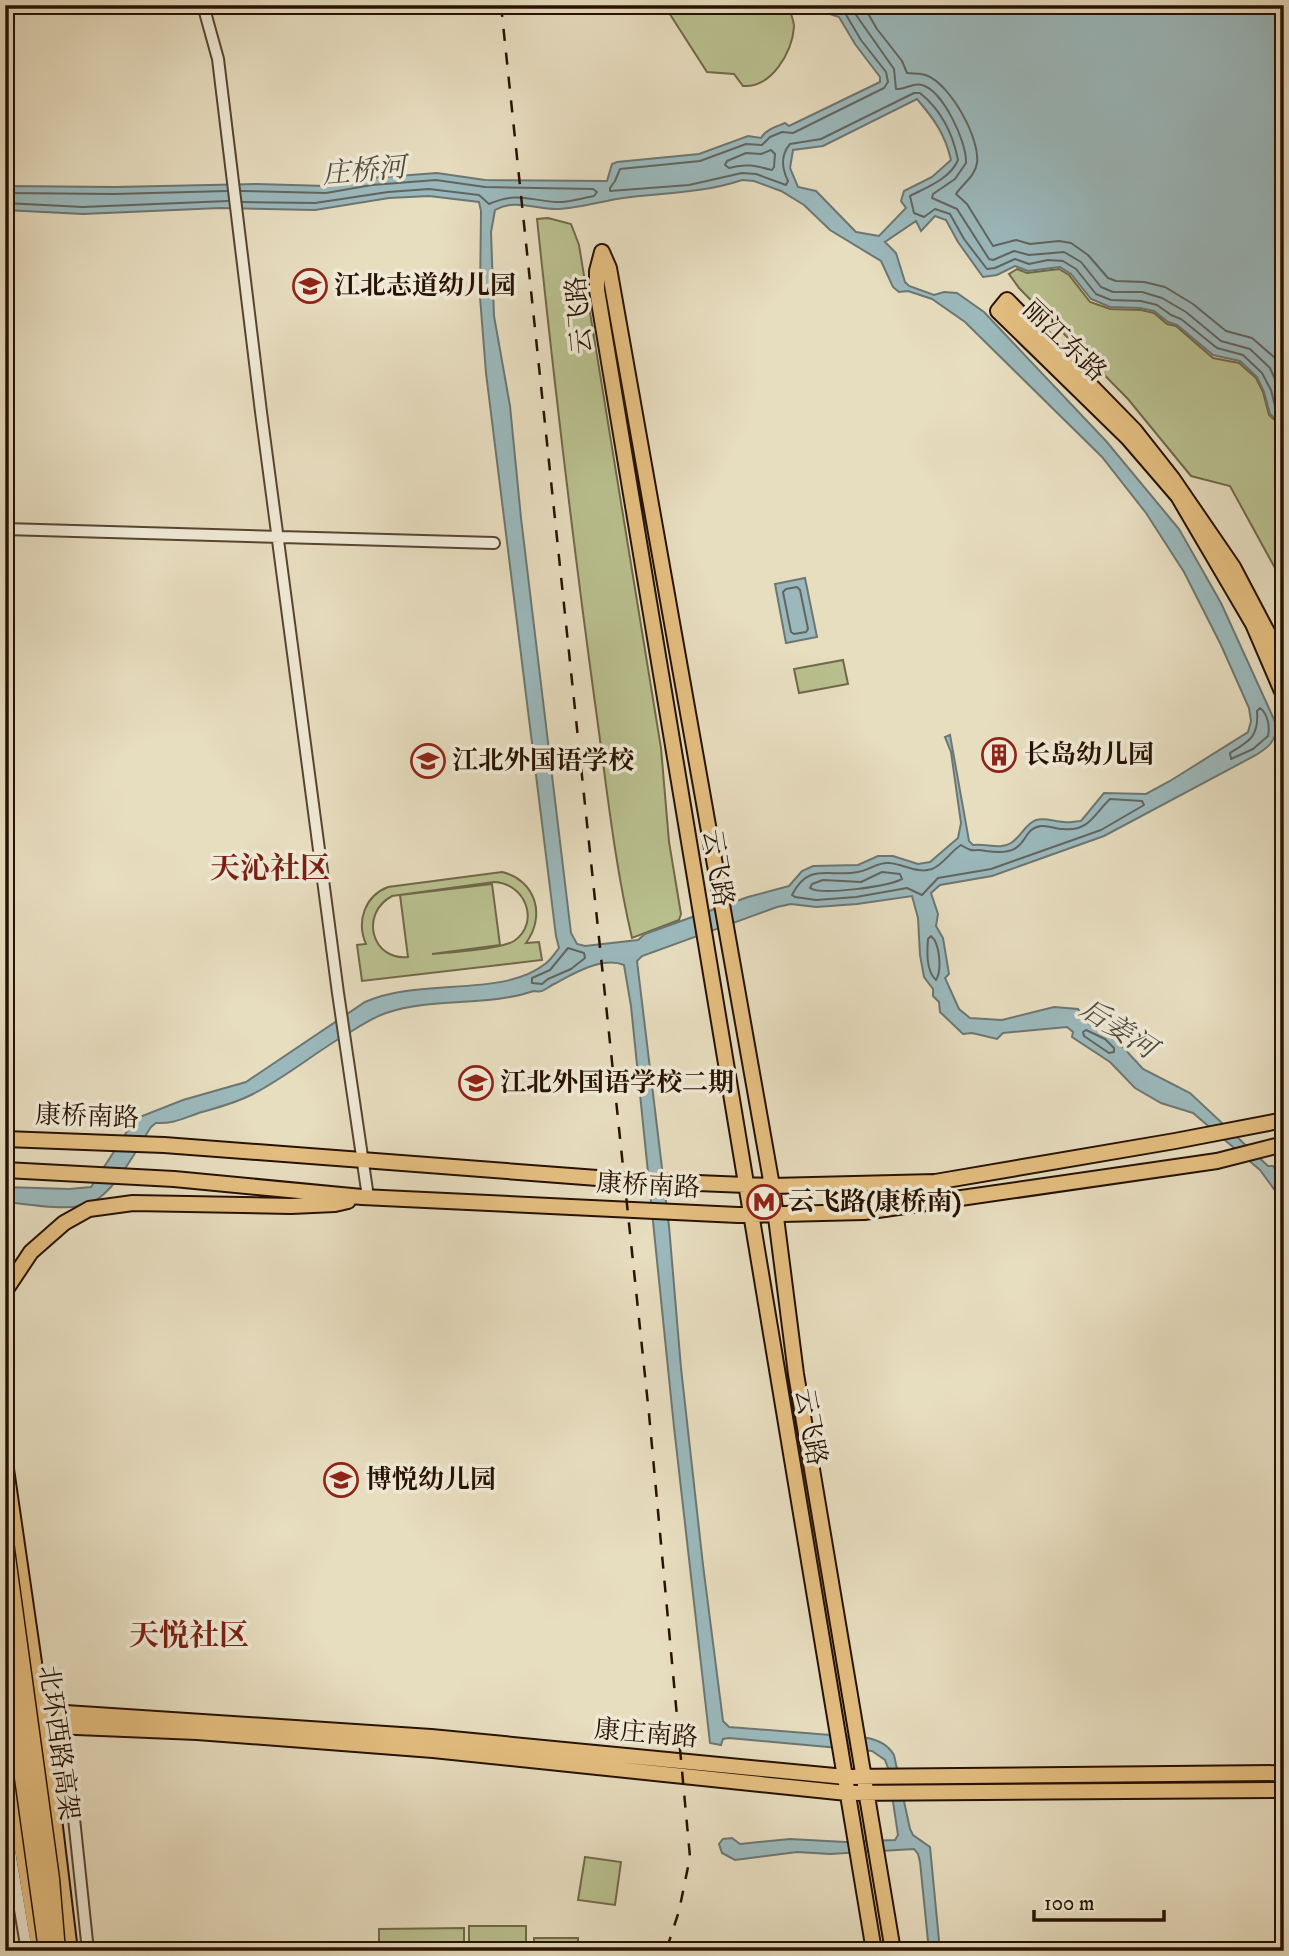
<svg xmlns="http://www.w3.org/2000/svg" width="1289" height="1956" viewBox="0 0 1289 1956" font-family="'IM FELL DW Pica','Noto Serif SC',serif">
  <rect width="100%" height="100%" fill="#e7ddbf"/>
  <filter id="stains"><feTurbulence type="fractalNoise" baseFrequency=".00286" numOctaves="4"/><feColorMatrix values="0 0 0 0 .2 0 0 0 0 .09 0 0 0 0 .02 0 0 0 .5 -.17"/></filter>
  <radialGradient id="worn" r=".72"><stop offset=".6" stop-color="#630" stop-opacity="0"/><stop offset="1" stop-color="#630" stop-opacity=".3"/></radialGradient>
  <path fill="#b9c08f" stroke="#706848" stroke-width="2" fill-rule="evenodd" d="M 664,5 L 788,5 C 790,12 794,20 794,27 C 792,52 772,88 743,86 L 734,74 L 707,72 Z
    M 548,218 L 571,224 L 579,245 L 661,748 L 669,842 L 681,914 L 679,920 L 632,938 C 614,861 606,781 595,703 C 573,542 554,381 537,219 Z
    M 1017,269 L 1027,273 L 1059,269 L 1069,275 L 1090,302 L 1110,309 L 1141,310 L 1154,313 L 1167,324 L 1176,326 L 1213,358 L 1239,363 L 1256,378 L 1263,392 L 1269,415 L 1284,428 L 1284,578 L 1281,579 L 1230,486 L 1191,476 L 1128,399 L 1019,288 L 1009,274 Z
    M 843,660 L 848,684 L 799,693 L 794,669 Z
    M 502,872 C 536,880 546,916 526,943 L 539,942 L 542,960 L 362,981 L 357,945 L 366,944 C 356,921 365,896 388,887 ZM 494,882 C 525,883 541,922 514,941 C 501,949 448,953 432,954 L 500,945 L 492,884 L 400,895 L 408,957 C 372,961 359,914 392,896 Z
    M 585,1857 L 621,1862 L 615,1905 L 578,1900 Z
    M 469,1926 L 526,1926 L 526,1951 L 469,1951 Z
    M 464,1928 L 464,1951 L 379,1951 L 379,1929 Z
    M 534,1938 L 578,1938 L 578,1951 L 534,1951 Z"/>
  <path fill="#9bb9bd" stroke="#6d7672" stroke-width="2" fill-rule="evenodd" d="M 818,5 L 1284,5 L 1284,426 L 1270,414 L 1264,392 L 1257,377 L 1240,361 L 1213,355 L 1177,325 L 1168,322 L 1154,311 L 1140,308 L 1110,307 L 1091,299 L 1071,274 L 1060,267 L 1028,271 L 1015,266 L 997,275 L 983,277 L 958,242 L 946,220 L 935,216 L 921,231 L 916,221 L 885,242 L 896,253 L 905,282 L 909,286 L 934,295 L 944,292 L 957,293 L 984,312 L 1106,441 L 1179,529 L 1221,603 L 1277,726 C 1275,742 1269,747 1256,755 L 1104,836 L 992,876 L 940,885 L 931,893 L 938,914 L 936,926 L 943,938 L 949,974 L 945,978 L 959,1009 L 970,1018 L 1002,1020 L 1054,1007 L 1078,1009 L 1088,1023 L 1110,1033 L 1143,1069 L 1190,1093 L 1268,1166 L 1273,1166 L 1284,1183 L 1284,1211 L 1279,1196 L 1260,1170 L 1193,1113 L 1161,1103 L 1135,1088 L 1110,1062 L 1072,1037 L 1073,1032 L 1067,1027 L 1003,1033 L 997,1039 L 972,1033 L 963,1034 L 940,1012 L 939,1002 L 933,996 L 933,989 L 924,977 L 920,955 L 918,918 L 912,896 L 857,904 L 816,907 L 791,904 L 777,907 L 642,956 L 637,961 L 669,1226 L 681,1368 L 703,1565 L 723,1721 L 729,1727 L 868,1738 C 880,1741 888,1745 894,1755 L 910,1829 L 913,1835 L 930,1847 L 940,1951 L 929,1951 L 920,1862 L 918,1854 L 914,1849 L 830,1854 L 797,1852 L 735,1860 L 722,1853 L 719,1844 L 723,1839 L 732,1838 L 740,1844 L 790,1839 L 845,1842 L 895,1840 L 898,1835 L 888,1768 L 885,1760 L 872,1751 L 729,1738 L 723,1739 L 721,1745 L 710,1743 L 674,1427 L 631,1006 L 624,965 C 602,956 573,974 554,984 C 546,988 544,993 534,991 C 486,1007 434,997 386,1013 C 374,1017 363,1024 352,1031 C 318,1050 288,1076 253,1094 C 236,1103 220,1107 202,1112 C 185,1117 176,1124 156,1123 L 151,1127 C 135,1151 111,1202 81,1206 C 57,1210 29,1204 5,1202 L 5,1187 L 69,1189 L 91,1187 L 130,1127 L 142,1116 L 183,1100 L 246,1082 L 365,1002 C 420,977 502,998 545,964 C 551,960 555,953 559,948 L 556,936 L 486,373 L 480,297 L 481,211 L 479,202 L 429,196 L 389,198 L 315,210 L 220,208 L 83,214 L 5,210 L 5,186 L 115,187 L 257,184 L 326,186 L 370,178 L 437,173 L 485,180 L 607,181 L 612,164 L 617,162 L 699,154 L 748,136 L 761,138 C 766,129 776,127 785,123 L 789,126 L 880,82 L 880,77 L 855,44 L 839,17 L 827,13 ZM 917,99 C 934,119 945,134 951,160 L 932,177 L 904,191 L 901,201 L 906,208 L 879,236 L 856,232 L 816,191 L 798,187 L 790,168 L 793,150 L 823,146 ZM 742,180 L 754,181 L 781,191 L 804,205 L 830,230 L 881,261 L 893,287 L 899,292 L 908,291 L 932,299 L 965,322 L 1102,457 L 1146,513 L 1184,572 L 1221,645 L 1249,708 L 1251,721 L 1248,732 L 1170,781 L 1146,794 L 1104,793 L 1081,821 C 1075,821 1070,823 1064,822 C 1055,822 1045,817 1036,820 C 1025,824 1021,837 1011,843 C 1000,850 986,843 973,845 L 969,841 L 950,735 L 945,737 L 951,752 L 961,823 L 958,838 L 930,862 L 918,864 L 893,856 L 878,856 L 858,865 L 813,866 L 802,871 L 789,886 L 748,897 L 645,934 L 638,940 L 585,946 L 577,944 L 571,933 L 521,518 L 510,406 L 494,316 L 491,232 L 495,210 C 516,198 536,210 559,209 C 580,208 602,201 623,198 C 663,193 704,193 742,180 Z
    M 805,578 L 817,637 L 786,643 L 775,584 Z"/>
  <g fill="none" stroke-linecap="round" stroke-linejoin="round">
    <path stroke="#616560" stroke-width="2" d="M 829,5 L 845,13 L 861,40 L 886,72 L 888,82 L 884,88 L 793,133 L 782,132 L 770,137 L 762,145 L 746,144 L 700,161 L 620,169 L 615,181 L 610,188 L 610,191 L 689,185 L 742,173 L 756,174 L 786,185 L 788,181 C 782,168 780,156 790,144 L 821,139 L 914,93 L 920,93 C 941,110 953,134 958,160 C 950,179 927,187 910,196 L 914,213 L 924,217 L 935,209 L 950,214 L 964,239 L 987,269 L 995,268 L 1015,259 L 1029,264 L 1048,260 L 1063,261 L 1076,269 L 1096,294 L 1111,300 L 1141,301 L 1157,305 L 1171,315 L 1181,319 L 1217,348 L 1243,355 L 1262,373 L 1271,390 L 1276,410 L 1284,417
      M 849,5 L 894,69 L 896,89 C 905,90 913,82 922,85 C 943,91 967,142 966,163 L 955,179 L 933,194 L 932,198 L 957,209 L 989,259 L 993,260 L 1014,251 L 1029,255 L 1064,252 L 1081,262 L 1101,287 L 1113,292 L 1142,292 L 1162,298 L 1186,312 L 1221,341 L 1250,349 L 1270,368 L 1278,386 L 1284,404
      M 863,5 L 877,29 L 902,61 L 907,73 C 914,74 921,73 928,76 C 951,86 980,138 977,163 C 975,177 962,184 956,194 L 967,204 L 993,246 L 1016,240 L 1030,244 L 1059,241 L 1071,243 L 1088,255 L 1108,278 L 1116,281 L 1144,282 L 1165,287 L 1193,304 L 1226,331 L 1252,338 L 1275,358 L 1284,373
      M 771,150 L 775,154 L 774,167 L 772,170 C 756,166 745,163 729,168 L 725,165 L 727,161 L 746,153 L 761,154 Z
      M 241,191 L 326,193 L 372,185 L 436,180 L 485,187 L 593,189 L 597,192 L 594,196 C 582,198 568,203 555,202 C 529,200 515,192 489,204 L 479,195 L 429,189 L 388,192 L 315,203 L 242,202
      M 5,193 L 115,194 L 227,191
      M 5,203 L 83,207 L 228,201
      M 797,587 L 800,590 L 808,629 L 806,632 L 794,634 L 791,632 L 783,592 L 786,589 Z
      M 1260,708 C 1268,714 1270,727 1268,736 L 1253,749 L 1231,759 L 1230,753 C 1250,741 1259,736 1257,711 Z
      M 1110,799 L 1142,801 L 1144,805 L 1101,830 L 991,869 L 938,878 L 922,895 L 907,888 L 856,897 L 816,900 L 795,897 L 792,895 C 809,861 830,878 858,872 C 870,870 877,862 889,863 C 904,864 917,874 932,869 C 943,865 951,851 961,845 C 976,854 971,848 986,851 C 1032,858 1018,829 1041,826 C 1048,825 1056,829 1063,829 C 1089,832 1094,814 1110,799 Z
      M 882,872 L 900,874 L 902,879 C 889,886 822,896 810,888 L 812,884 L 823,880 L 861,882 Z
      M 931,936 C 940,943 942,971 936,980 C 926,971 927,952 928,939 Z
      M 568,948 L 584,953 L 585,958 L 571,969 L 548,979 L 542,984 L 532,983 L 532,978 L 550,970 Z
      M 1086,1030 L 1105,1039 L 1114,1048 L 1114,1052 L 1109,1053 L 1084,1036 L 1083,1032 Z"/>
    <g stroke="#574431" stroke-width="14">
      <path id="minor" d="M 203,5 L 218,59 L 261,412 L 338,993 L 368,1197
        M 5,529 L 494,543
        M 46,1730 L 69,1771 L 88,1951
        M 5,1821 L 27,1951"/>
    </g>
    <g stroke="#271102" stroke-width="18">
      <path id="major" d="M 602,252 L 609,268 L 772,1186 L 796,1374 L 893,1951
        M 602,252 L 597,271 L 597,290 L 874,1951
        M 1284,664 L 1233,567 L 1172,478 L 1135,431 L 1007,300 L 998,311 L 1128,438 L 1178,496 L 1253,624 L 1284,696
        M 5,1139 L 164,1145 L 624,1180 L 772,1186 L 935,1182 L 1175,1141 L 1284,1120
        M 5,1170 L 174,1179 L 362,1197 L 738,1215 L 864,1212 L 1217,1161 L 1284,1144
        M 5,1291 L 31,1252 L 64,1223 L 89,1209 L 133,1203 L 291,1206 L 335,1204 L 348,1201
        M 5,1462 L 41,1711 L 70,1951
        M 5,1709 L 431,1737 L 845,1777 L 1284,1773
        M 5,1724 L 197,1732 L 433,1750 L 847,1793 L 1284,1790
        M 5,1747 L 39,1951"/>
    </g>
    <use href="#minor" stroke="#efe9d5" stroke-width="10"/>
    <use href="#major" stroke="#e4be80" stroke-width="14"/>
    <path stroke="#271102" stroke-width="2.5" stroke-dasharray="12 12" stroke-linecap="butt" d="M 501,5 L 649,1414 L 690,1857 L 679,1911 L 666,1951"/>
    <g stroke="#271102" stroke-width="19" stroke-linecap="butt">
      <path id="highway-bridge" d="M 5,1542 L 51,1879 L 57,1951
        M 5,1648 L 46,1943"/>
    </g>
    <use href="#highway-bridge" stroke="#e4be80" stroke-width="16"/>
  </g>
  <defs>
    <g id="school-ring" transform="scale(1.75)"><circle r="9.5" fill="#efe9d5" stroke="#8f2418" stroke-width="1.5"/><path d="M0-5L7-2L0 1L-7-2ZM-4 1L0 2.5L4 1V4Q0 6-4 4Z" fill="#8f2418"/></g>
    <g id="building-ring" transform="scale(1.75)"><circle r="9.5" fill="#efe9d5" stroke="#8f2418" stroke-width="1.5"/><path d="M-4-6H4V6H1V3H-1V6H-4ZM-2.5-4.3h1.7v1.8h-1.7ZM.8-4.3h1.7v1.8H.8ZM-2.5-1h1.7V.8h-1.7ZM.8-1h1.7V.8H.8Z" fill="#8f2418"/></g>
    <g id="metro-ring" transform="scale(1.75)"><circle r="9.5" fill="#efe9d5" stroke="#8f2418" stroke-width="1.5"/><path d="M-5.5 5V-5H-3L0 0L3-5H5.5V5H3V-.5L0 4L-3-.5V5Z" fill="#8f2418"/></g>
  </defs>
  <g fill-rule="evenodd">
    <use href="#school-ring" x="310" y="286"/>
    <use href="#building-ring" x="999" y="755"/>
    <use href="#school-ring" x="428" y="761"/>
    <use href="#school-ring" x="476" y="1083"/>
    <use href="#metro-ring" x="764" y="1202"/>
    <use href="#school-ring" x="341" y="1480"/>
  </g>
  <g text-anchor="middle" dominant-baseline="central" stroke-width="7" stroke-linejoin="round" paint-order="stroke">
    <g font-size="26" font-weight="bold" fill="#271102" stroke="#efe9d5" text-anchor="start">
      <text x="334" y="286">江北志道幼儿园</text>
      <text x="1024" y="755">长岛幼儿园</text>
      <text x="452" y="761">江北外国语学校</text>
      <text x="500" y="1083">江北外国语学校二期</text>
      <text x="788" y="1202">云飞路(康桥南)</text>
      <text x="366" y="1480">博悦幼儿园</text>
    </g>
    <g font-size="26" fill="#271102" stroke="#efe9d5">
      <text transform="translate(580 315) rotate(-95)">云飞路</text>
      <text transform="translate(1064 341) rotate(44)">丽江东路</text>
      <text transform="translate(717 868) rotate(81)">云飞路</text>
      <text transform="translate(87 1117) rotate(2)">康桥南路</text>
      <text transform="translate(648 1186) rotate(3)">康桥南路</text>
      <text transform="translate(810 1427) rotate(80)">云飞路</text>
      <text transform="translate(646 1734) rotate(5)">康庄南路</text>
      <text transform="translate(58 1743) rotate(82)">北环西路高架</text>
    </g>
    <g font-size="28" font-style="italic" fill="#504c43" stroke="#efe9d5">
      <text transform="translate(364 171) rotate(-5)">庄桥河</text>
      <text transform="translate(1118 1029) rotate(33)">后姜河</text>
    </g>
    <g font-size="30" font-weight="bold" fill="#7a1f14" stroke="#efe9d5">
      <text x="270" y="869">天沁社区</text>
      <text x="189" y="1636">天悦社区</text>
    </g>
  </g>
  <rect width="1289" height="1956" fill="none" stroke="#e7ddbf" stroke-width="28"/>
  <rect x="7" y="7" width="1275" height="1942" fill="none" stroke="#271102" stroke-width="3.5"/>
  <rect x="14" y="14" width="1261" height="1928" fill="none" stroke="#271102" stroke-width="2"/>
  <path d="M1034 1910v10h130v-10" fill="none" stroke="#271102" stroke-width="3.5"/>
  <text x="1044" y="1910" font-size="21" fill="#271102" stroke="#efe9d5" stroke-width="5" paint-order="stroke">100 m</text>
  <rect width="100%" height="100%" filter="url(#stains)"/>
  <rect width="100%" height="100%" fill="url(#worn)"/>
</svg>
